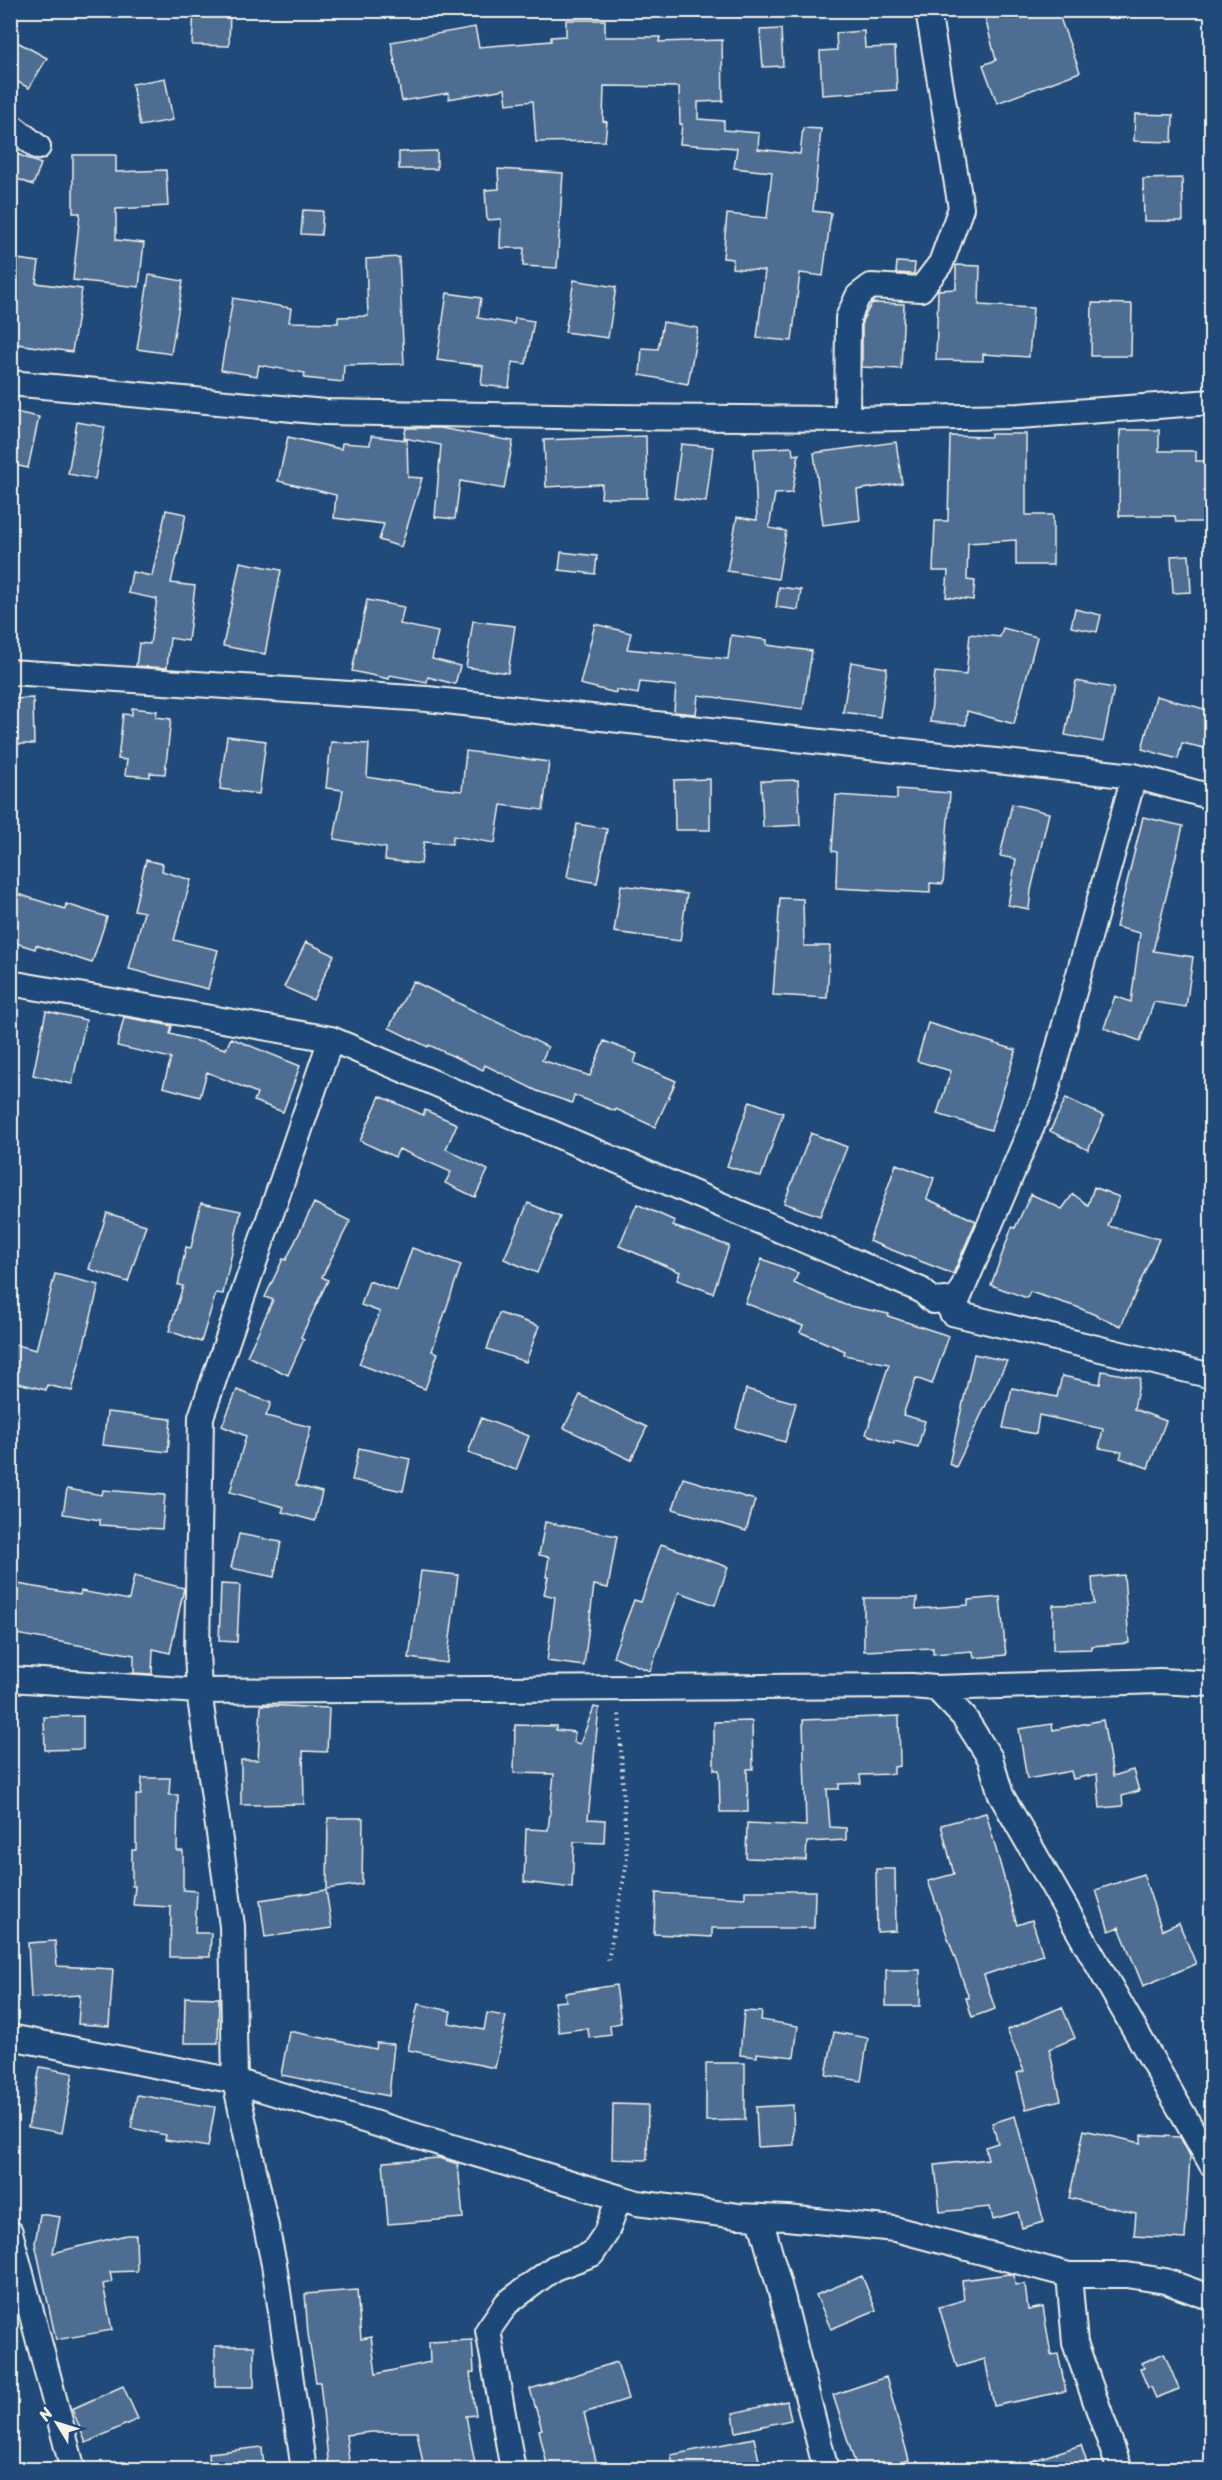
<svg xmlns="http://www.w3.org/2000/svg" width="1222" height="2480" viewBox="0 0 1222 2480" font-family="Sriracha,sans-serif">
  <rect width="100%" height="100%" fill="#1f4a7a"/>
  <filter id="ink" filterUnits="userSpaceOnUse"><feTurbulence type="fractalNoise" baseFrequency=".0167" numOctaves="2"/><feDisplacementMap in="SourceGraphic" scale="12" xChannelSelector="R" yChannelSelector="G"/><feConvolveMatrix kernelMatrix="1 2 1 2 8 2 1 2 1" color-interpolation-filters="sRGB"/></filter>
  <g filter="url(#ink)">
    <path fill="#4d6e92" stroke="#f4f1e8" stroke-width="1.5" d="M 194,10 L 230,10 L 229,46 L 192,45 Z
      M 983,10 L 1057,10 L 1080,72 L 997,103 L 983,65 L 996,60 Z
      M 566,20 L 605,20 L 605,37 L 660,37 L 659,42 L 722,40 L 723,101 L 698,102 L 698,119 L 724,121 L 724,130 L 759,133 L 758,149 L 800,154 L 803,128 L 821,129 L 813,211 L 831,213 L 823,276 L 800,273 L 792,341 L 757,338 L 765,271 L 732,268 L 733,259 L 723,258 L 727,214 L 767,218 L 772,172 L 734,168 L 737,148 L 680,144 L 682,124 L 680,124 L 679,87 L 604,86 L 603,121 L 607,122 L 605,141 L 536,142 L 533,101 L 507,104 L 505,89 L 449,99 L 448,93 L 402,101 L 391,42 L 475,27 L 479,47 L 551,41 L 551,37 L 566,36 Z
      M 781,29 L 783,66 L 763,67 L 760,30 Z
      M 864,31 L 865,48 L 895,47 L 897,90 L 822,95 L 820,51 L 837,50 L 836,33 Z
      M 10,38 L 47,58 L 29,88 L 10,78 Z
      M 165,78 L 173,120 L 140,126 L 132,84 Z
      M 1135,114 L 1173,115 L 1172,142 L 1134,141 Z
      M 10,151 L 41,164 L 33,185 L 10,176 Z
      M 437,151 L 437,169 L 399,169 L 399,152 Z
      M 73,155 L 116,155 L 116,172 L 166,170 L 168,206 L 116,209 L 116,240 L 144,243 L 139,287 L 73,280 L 80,213 L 73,213 Z
      M 498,169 L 563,173 L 557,268 L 523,266 L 524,248 L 500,248 L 501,219 L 487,220 L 485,190 L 499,189 Z
      M 1182,178 L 1183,221 L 1144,221 L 1143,179 Z
      M 303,210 L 323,211 L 321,235 L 301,234 Z
      M 399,257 L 404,364 L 344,365 L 343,382 L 304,378 L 305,373 L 259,365 L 257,376 L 221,370 L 233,298 L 291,308 L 289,322 L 338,323 L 338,317 L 368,316 L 366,259 Z
      M 10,258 L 39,262 L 36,283 L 82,289 L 72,352 L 10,343 Z
      M 897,262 L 915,263 L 914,274 L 896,273 Z
      M 956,265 L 980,266 L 979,305 L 1033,308 L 1029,357 L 983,354 L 983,361 L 936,360 L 938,290 L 956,289 Z
      M 149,275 L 183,281 L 171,354 L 137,349 Z
      M 574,280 L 616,287 L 608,338 L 565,332 Z
      M 447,293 L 481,298 L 478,318 L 514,324 L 515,318 L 534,321 L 526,364 L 512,362 L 509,388 L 481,385 L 483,366 L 437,360 Z
      M 872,303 L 904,304 L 901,369 L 862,367 L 862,321 Z
      M 1092,303 L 1132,304 L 1131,356 L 1091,356 Z
      M 663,322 L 698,328 L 688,384 L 640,375 L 642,348 L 658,349 Z
      M 10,411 L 39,417 L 28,468 L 10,464 Z
      M 77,422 L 105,427 L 95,479 L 68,474 Z
      M 406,428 L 440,428 L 513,441 L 504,489 L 460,481 L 455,519 L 435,517 L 441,445 L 404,438 Z
      M 1120,430 L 1159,430 L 1159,451 L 1196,451 L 1196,461 L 1210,461 L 1211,522 L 1176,522 L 1175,516 L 1119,516 Z
      M 991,434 L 1026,434 L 1026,515 L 1053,515 L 1053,565 L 1016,565 L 1016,540 L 968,543 L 967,580 L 975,581 L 973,600 L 946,597 L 948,571 L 933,571 L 935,521 L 948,521 L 950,436 L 991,437 Z
      M 371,436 L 407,440 L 408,477 L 422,478 L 401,547 L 379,540 L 384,524 L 334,518 L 336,495 L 278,481 L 288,437 L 341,449 L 342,443 L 370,445 Z
      M 646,436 L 647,498 L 601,498 L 602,484 L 546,487 L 544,440 Z
      M 896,442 L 902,483 L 857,490 L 860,520 L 823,525 L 814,453 Z
      M 681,444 L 713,447 L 706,502 L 674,498 Z
      M 792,447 L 793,455 L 799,454 L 792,493 L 775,494 L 769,528 L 786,531 L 778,579 L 727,571 L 737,517 L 757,520 L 754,449 Z
      M 166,510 L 186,514 L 171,583 L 195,586 L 188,641 L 170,638 L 167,668 L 136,666 L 139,643 L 150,644 L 157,599 L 128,593 L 132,572 L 152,576 Z
      M 561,552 L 597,556 L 595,574 L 559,570 Z
      M 1189,555 L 1191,592 L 1173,593 L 1171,556 Z
      M 240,562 L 281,570 L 265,654 L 223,646 Z
      M 779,587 L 801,590 L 798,610 L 776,607 Z
      M 367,600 L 404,607 L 400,624 L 438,632 L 432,659 L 460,666 L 455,684 L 428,677 L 427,682 L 390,675 L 389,679 L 352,671 Z
      M 1075,609 L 1101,615 L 1097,632 L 1071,627 Z
      M 473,621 L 515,626 L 508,673 L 466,667 Z
      M 595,624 L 631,633 L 627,649 L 728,659 L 731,635 L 767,640 L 767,645 L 812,651 L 803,709 L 698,695 L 696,714 L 674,712 L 676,686 L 640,682 L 638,694 L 616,690 L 616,693 L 580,684 Z
      M 1003,628 L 1037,637 L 1014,724 L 967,711 L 966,725 L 930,722 L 935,672 L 966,675 L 970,634 L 1000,637 Z
      M 851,662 L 887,668 L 880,717 L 843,712 Z
      M 1076,681 L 1114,688 L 1103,742 L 1065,735 Z
      M 1156,696 L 1212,711 L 1212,750 L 1182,743 L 1178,759 L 1142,749 Z
      M 33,698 L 34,744 L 10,744 L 10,699 Z
      M 132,708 L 157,711 L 156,717 L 171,719 L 165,774 L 150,773 L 150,777 L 125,775 L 127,760 L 118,759 L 123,714 L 132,715 Z
      M 227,736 L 266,741 L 259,794 L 220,789 Z
      M 331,742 L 369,744 L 367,777 L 434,788 L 462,791 L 466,751 L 549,762 L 543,810 L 501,805 L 495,843 L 453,836 L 452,844 L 424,842 L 421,864 L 385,860 L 386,848 L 334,839 L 343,790 L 326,788 Z
      M 710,779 L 710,830 L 675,830 L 674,780 Z
      M 798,780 L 800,825 L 763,827 L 761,781 Z
      M 897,789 L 950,793 L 943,884 L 930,883 L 930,893 L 836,888 L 837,852 L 832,851 L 836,795 L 897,799 Z
      M 1012,804 L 1049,813 L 1031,890 L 1029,909 L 1008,905 L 1016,859 L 1000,856 Z
      M 1143,817 L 1183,826 L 1153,951 L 1193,957 L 1186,1007 L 1154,1002 L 1140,1041 L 1104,1028 L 1115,996 L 1131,1002 L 1140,933 L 1116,927 Z
      M 577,824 L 607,829 L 597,883 L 567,877 Z
      M 146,860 L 163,864 L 162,871 L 191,880 L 174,940 L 218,950 L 208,989 L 129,969 L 144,912 L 134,910 Z
      M 621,885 L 687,894 L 680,941 L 614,932 Z
      M 18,894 L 65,909 L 66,904 L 107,917 L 92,963 L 36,945 L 35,949 L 10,941 L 10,917 Z
      M 780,898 L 803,899 L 804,946 L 830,946 L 827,998 L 773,995 Z
      M 306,942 L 334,955 L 313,1000 L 284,987 Z
      M 413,981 L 548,1047 L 542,1060 L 590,1076 L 604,1041 L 637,1054 L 634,1063 L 676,1081 L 655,1127 L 616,1109 L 615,1111 L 574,1095 L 572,1103 L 537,1091 L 485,1065 L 483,1070 L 429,1045 L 428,1047 L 389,1028 Z
      M 46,1011 L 86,1020 L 72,1084 L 33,1075 Z
      M 124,1017 L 172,1026 L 170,1034 L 226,1049 L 231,1038 L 300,1066 L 283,1112 L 254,1101 L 257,1093 L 207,1072 L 200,1097 L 163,1087 L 171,1058 L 117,1046 Z
      M 928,1023 L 1016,1050 L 991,1130 L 937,1114 L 951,1071 L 917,1061 Z
      M 380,1096 L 423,1115 L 425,1110 L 457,1124 L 446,1149 L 488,1170 L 475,1197 L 445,1183 L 451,1172 L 399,1149 L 395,1157 L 360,1141 Z
      M 1066,1098 L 1104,1116 L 1088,1150 L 1050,1131 Z
      M 750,1101 L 783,1113 L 761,1177 L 727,1166 Z
      M 811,1133 L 847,1147 L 820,1216 L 784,1203 Z
      M 896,1164 L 934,1178 L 927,1199 L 976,1221 L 953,1274 L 869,1241 Z
      M 1094,1187 L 1119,1197 L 1108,1226 L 1159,1239 L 1121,1326 L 1077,1307 L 1030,1292 L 1027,1298 L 991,1285 L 1012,1227 L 1015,1228 L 1031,1194 L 1062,1209 L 1073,1194 L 1088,1205 Z
      M 201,1203 L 241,1211 L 223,1294 L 216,1293 L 201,1342 L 169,1331 L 183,1286 L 178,1285 L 186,1247 L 191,1248 Z
      M 314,1203 L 350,1221 L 322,1277 L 328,1280 L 301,1337 L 304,1339 L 288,1375 L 247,1356 L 273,1300 L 265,1297 L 283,1259 L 286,1260 Z
      M 528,1203 L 560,1217 L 537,1273 L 504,1259 Z
      M 637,1204 L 675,1221 L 673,1226 L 729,1246 L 713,1293 L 677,1280 L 680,1272 L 619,1246 Z
      M 107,1213 L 146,1225 L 128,1282 L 89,1269 Z
      M 412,1248 L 461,1265 L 432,1351 L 438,1353 L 425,1389 L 359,1364 L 380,1312 L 361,1305 L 369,1281 L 397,1291 Z
      M 762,1259 L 798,1273 L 794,1283 L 845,1305 L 889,1314 L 888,1316 L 949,1336 L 932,1384 L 916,1378 L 903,1415 L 925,1421 L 918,1447 L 894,1441 L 894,1444 L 866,1434 L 889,1364 L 844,1355 L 845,1351 L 800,1332 L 803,1326 L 745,1303 Z
      M 55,1274 L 99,1285 L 72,1391 L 47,1385 L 46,1390 L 10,1381 L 10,1343 L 36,1350 Z
      M 499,1313 L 539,1326 L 526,1362 L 487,1349 Z
      M 974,1354 L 1007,1361 L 956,1467 L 949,1464 Z
      M 1102,1371 L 1140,1378 L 1134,1409 L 1166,1421 L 1148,1468 L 1120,1458 L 1122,1452 L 1099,1448 L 1103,1429 L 1039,1415 L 1036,1434 L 1003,1428 L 1012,1388 L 1057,1397 L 1062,1376 L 1100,1384 Z
      M 746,1389 L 796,1403 L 785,1442 L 736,1428 Z
      M 237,1390 L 271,1403 L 266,1416 L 311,1427 L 296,1485 L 322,1492 L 315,1521 L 282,1512 L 284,1507 L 230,1492 L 246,1436 L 222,1426 Z
      M 580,1395 L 647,1427 L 631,1460 L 564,1428 Z
      M 107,1412 L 171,1419 L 168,1452 L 103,1445 Z
      M 481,1418 L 529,1436 L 516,1470 L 468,1453 Z
      M 359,1448 L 410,1459 L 403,1491 L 352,1480 Z
      M 683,1478 L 755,1500 L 746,1531 L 673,1509 Z
      M 67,1489 L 102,1495 L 103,1490 L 165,1495 L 162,1529 L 100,1525 L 100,1520 L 63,1514 Z
      M 545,1522 L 617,1536 L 608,1588 L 594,1585 L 584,1666 L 547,1661 L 555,1597 L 544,1594 L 548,1577 L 546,1577 L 549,1557 L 539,1555 Z
      M 239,1534 L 281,1542 L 274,1577 L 231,1568 Z
      M 661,1544 L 728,1567 L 715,1605 L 679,1592 L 650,1671 L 613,1656 L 634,1600 L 641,1602 Z
      M 421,1571 L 458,1575 L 447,1663 L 409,1658 Z
      M 1124,1575 L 1129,1643 L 1092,1646 L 1092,1649 L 1053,1650 L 1053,1605 L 1094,1604 L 1092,1578 Z
      M 134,1576 L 184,1588 L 170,1653 L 153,1649 L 152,1674 L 134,1673 L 134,1655 L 10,1633 L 12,1583 L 80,1595 L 81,1591 L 129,1600 Z
      M 221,1584 L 240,1585 L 237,1642 L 219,1641 Z
      M 1000,1597 L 1006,1655 L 974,1658 L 973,1651 L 933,1654 L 933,1648 L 864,1651 L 864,1598 L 917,1598 L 916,1609 L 968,1605 L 968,1600 Z
      M 261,1705 L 329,1708 L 327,1752 L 303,1751 L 304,1804 L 241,1805 L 241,1760 L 258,1760 Z
      M 594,1707 L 599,1708 L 588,1819 L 605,1820 L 604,1843 L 574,1842 L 572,1888 L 524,1882 L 526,1829 L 548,1830 L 554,1774 L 514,1773 L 515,1725 L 556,1726 L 556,1730 L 575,1732 L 574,1742 L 580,1744 Z
      M 83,1716 L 83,1749 L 45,1750 L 44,1717 Z
      M 899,1716 L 900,1766 L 894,1767 L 894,1774 L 860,1775 L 861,1783 L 839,1784 L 839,1789 L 827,1789 L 830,1827 L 846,1828 L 846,1840 L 807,1842 L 806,1860 L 746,1858 L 747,1823 L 806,1826 L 803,1720 Z
      M 1103,1720 L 1113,1776 L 1133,1770 L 1139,1791 L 1122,1796 L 1123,1806 L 1100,1808 L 1097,1774 L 1073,1779 L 1071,1771 L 1027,1779 L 1019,1729 L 1052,1724 L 1053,1730 Z
      M 752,1721 L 753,1769 L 747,1769 L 748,1812 L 720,1812 L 719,1770 L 714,1770 L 714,1722 Z
      M 142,1778 L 170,1778 L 169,1795 L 178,1795 L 177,1851 L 183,1851 L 183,1890 L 197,1891 L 195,1933 L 211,1933 L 210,1957 L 170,1957 L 171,1907 L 133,1905 L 135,1886 L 132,1886 L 132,1850 L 136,1850 L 136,1795 L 141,1795 Z
      M 986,1813 L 1017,1925 L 1032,1920 L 1043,1955 L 984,1975 L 995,2009 L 972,2017 L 966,1998 L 969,1998 L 928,1881 L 954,1874 L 941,1825 Z
      M 328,1818 L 363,1818 L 362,1884 L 327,1889 Z
      M 876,1869 L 895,1869 L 896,1931 L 877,1932 Z
      M 1143,1874 L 1162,1930 L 1179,1923 L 1196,1964 L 1143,1986 L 1119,1927 L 1109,1931 L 1096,1890 Z
      M 326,1890 L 332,1928 L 265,1937 L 260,1900 Z
      M 745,1891 L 815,1891 L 814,1928 L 712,1928 L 712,1937 L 654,1934 L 656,1893 L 745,1898 Z
      M 55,1941 L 57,1966 L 113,1969 L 109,2026 L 78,2024 L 80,1995 L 31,1998 L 28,1943 Z
      M 886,1970 L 920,1970 L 920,2006 L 886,2006 Z
      M 616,1985 L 621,2023 L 610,2025 L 611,2035 L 589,2038 L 588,2028 L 559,2032 L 554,2002 L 566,2001 L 565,1993 Z
      M 185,1997 L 219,1998 L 218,2043 L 184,2043 Z
      M 418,2004 L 451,2011 L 449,2023 L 484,2030 L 487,2013 L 506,2016 L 495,2068 L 408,2050 Z
      M 1062,2007 L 1075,2038 L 1049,2049 L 1061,2100 L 1026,2109 L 1017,2073 L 1024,2071 L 1007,2030 Z
      M 744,2011 L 762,2012 L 761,2020 L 798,2026 L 794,2057 L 757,2053 L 757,2057 L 740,2055 Z
      M 289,2031 L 376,2049 L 377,2043 L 394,2044 L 389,2096 L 281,2075 Z
      M 834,2032 L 868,2038 L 861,2081 L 826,2075 Z
      M 706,2063 L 745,2063 L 745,2120 L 706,2121 Z
      M 40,2067 L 73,2073 L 62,2133 L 28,2127 Z
      M 137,2095 L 215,2107 L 208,2147 L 165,2140 L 166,2135 L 131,2128 Z
      M 613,2104 L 648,2105 L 647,2160 L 612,2159 Z
      M 793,2105 L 794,2145 L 758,2147 L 756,2107 Z
      M 1015,2116 L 1044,2222 L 1022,2228 L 1018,2212 L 993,2219 L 990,2207 L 940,2212 L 935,2165 L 988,2159 L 985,2147 L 998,2143 L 992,2123 Z
      M 1084,2130 L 1141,2143 L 1141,2135 L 1180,2137 L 1190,2156 L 1185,2239 L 1134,2236 L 1136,2213 L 1069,2198 Z
      M 439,2158 L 458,2164 L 463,2218 L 388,2224 L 383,2162 Z
      M 40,2214 L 60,2217 L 53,2253 L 126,2235 L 136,2235 L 137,2271 L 110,2272 L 112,2282 L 103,2284 L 112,2330 L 56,2340 L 35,2243 Z
      M 1009,2274 L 1014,2275 L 1015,2285 L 1025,2284 L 1028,2310 L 1043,2307 L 1051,2355 L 1058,2354 L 1066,2391 L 994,2406 L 985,2359 L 957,2367 L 939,2307 L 964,2300 L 962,2280 Z
      M 862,2276 L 876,2310 L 831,2329 L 816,2295 Z
      M 357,2290 L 361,2339 L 371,2337 L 376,2374 L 430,2362 L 429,2342 L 472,2340 L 474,2372 L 470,2373 L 476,2415 L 466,2416 L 476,2469 L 424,2469 L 417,2432 L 372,2432 L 346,2435 L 350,2469 L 329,2469 L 320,2382 L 316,2382 L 308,2334 L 305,2294 Z
      M 215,2346 L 254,2346 L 254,2387 L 215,2387 Z
      M 1164,2353 L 1179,2389 L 1156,2398 L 1151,2387 L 1148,2388 L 1140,2369 L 1144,2368 L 1142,2363 Z
      M 617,2362 L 628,2399 L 584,2413 L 598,2469 L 548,2469 L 539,2430 L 542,2429 L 530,2389 Z
      M 886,2377 L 909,2460 L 880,2469 L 857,2469 L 833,2395 Z
      M 123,2386 L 138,2419 L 86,2443 L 72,2409 Z
      M 787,2401 L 791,2420 L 736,2432 L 733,2413 Z
      M 754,2438 L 761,2469 L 674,2469 L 671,2455 Z
      M 1081,2445 L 1089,2469 L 1016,2469 L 1016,2466 Z
      M 262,2447 L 264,2469 L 210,2469 L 209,2453 Z"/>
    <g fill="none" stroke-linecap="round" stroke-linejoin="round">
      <g stroke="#f4f1e8" stroke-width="28">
        <path id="minor" d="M 10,125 L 38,147
          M 10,383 L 325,412 L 608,417 L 847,419 L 1019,416 L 1212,402
          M 847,419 L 848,318 L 858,296 L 871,286 L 921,289 L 941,263 L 961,208 L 928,10
          M 10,672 L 427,699 L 1134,776 L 1212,797
          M 10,983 L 331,1039 L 921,1290 L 933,1301 L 946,1300 L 952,1313 L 1045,1096 L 1134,776
          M 952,1313 L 1212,1376
          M 10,1679 L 199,1691 L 912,1686 L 936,1688 L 964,1717 L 990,1758 L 1001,1795 L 1212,2165
          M 936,1688 L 1160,1681 L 1212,1684
          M 10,2037 L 235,2081 L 637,2203 L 738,2216 L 787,2218 L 895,2229 L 1069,2275 L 1127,2275 L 1165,2281 L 1212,2298
          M 760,2218 L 782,2296 L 826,2470
          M 10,2232 L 73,2470
          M 1069,2275 L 1075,2343 L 1120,2470
          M 304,2470 L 274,2264 L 235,2081 L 232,1926 L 199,1691 L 197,1652 L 201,1417 L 331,1039
          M 513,2470 L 488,2330 L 507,2303 L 554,2268 L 592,2254 L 606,2233 L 619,2198"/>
      </g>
      <path stroke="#f4f1e8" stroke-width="4" stroke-dasharray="1.5 4.5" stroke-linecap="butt" d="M 608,1960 L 627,1862 L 619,1711"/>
      <use href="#minor" stroke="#1f4a7a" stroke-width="24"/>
    </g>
  </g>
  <rect width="1222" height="2480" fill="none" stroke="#1f4a7a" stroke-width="36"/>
  <rect x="18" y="18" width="1186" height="2444" fill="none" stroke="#f4f1e8" stroke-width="2" filter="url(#ink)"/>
  <g transform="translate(57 2423) rotate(308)" stroke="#1f4a7a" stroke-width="4.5" paint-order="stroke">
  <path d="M0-4.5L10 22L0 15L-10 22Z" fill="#f4f1e8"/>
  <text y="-9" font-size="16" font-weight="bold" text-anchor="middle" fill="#f4f1e8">N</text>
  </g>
</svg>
